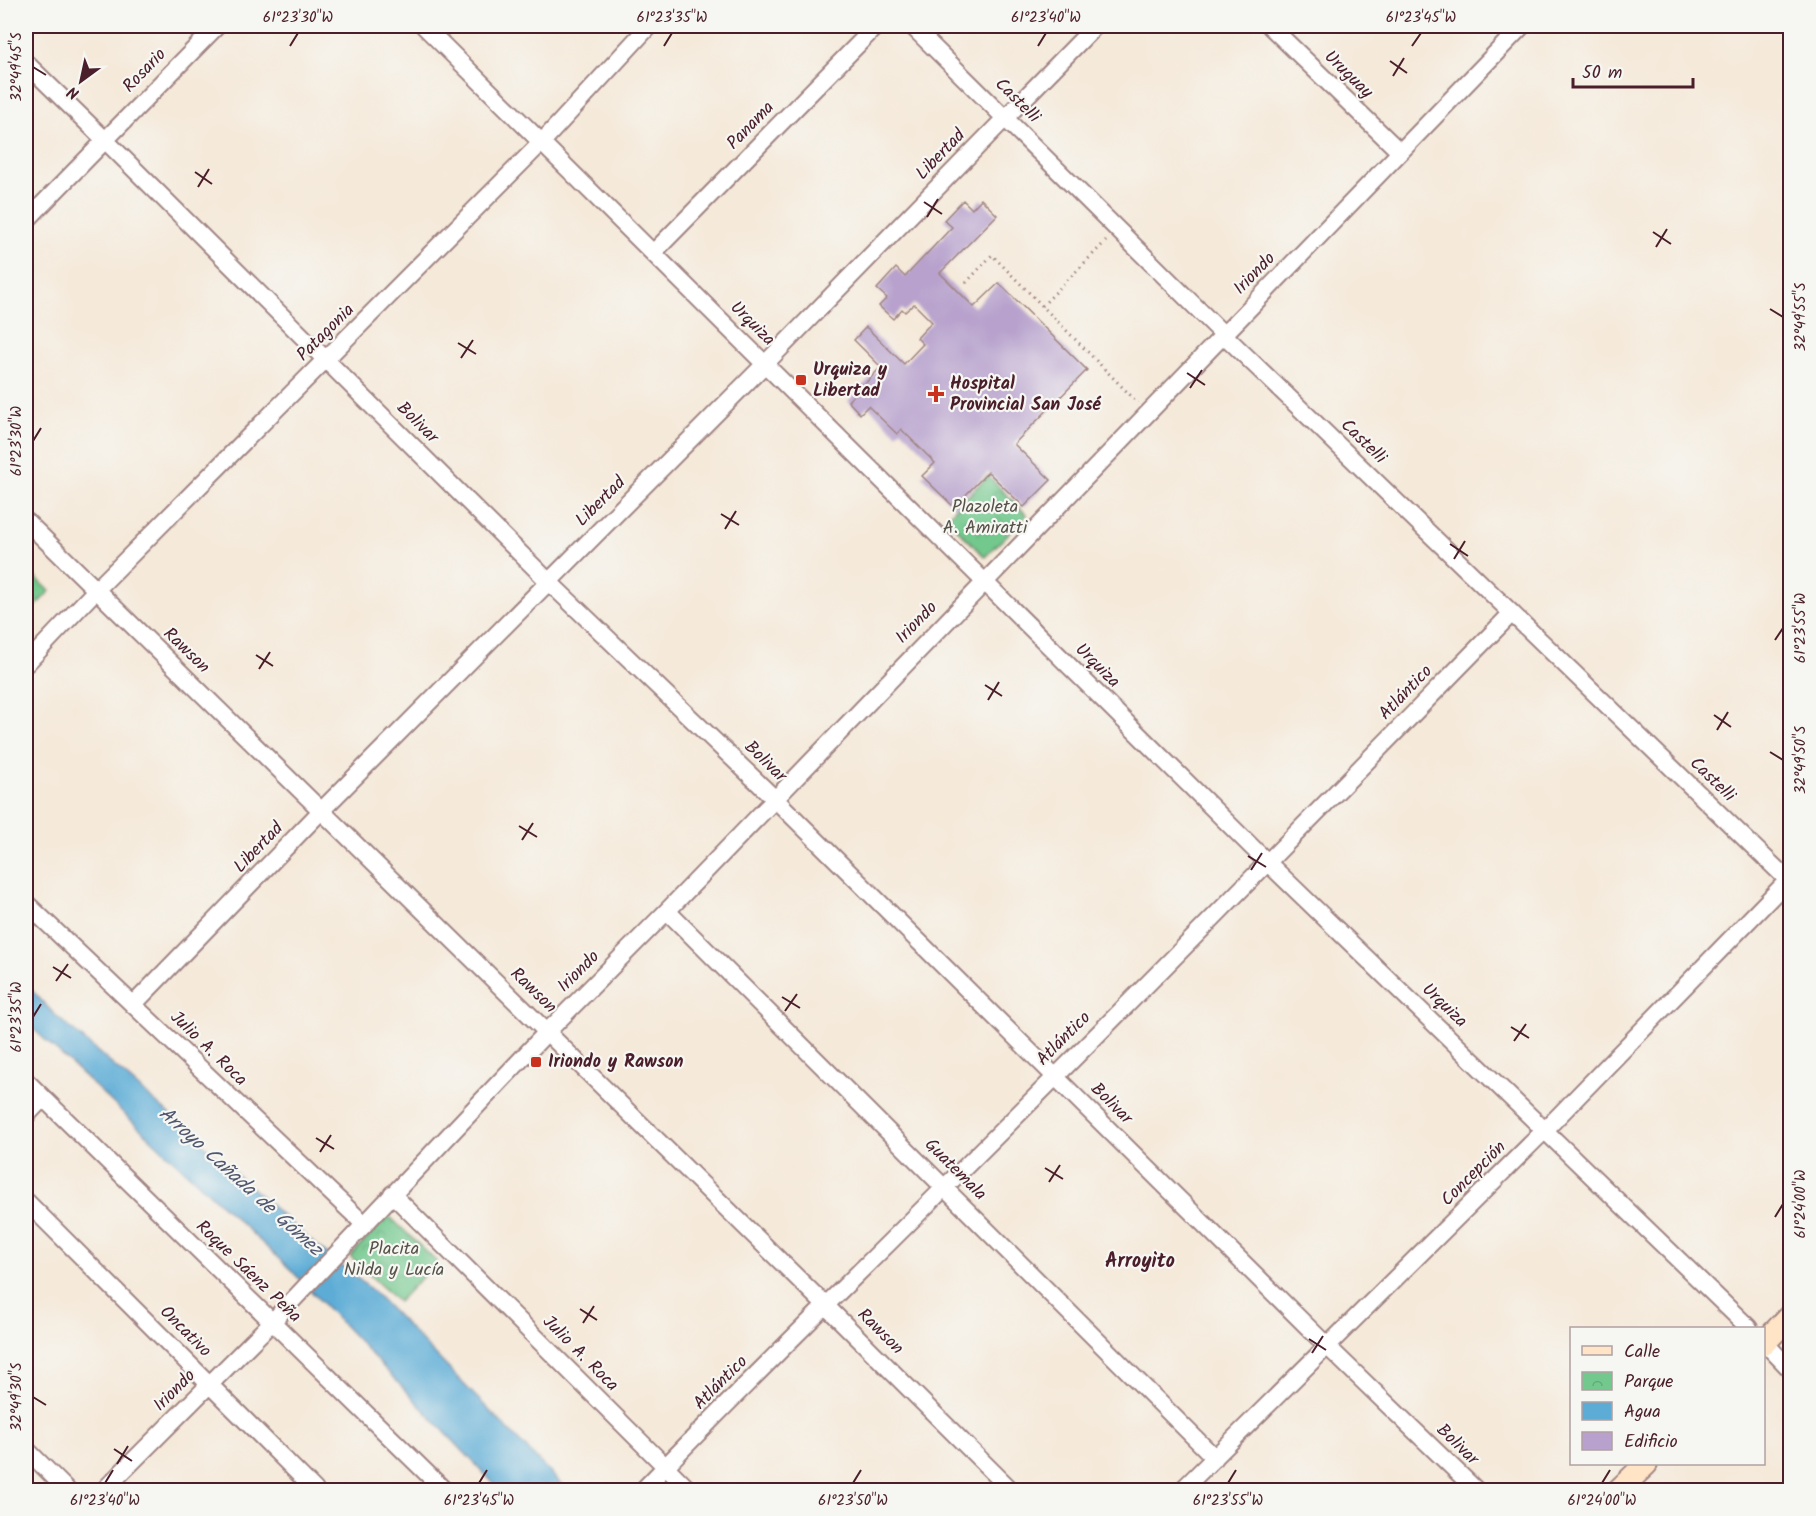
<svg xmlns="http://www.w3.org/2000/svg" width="1816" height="1516" viewBox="0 0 1816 1516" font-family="Kalam,sans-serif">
  <defs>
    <pattern id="park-crowns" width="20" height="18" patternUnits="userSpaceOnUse" patternTransform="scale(1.5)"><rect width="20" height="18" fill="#72c88d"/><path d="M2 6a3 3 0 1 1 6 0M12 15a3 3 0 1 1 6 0" fill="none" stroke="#64ab7a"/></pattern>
  </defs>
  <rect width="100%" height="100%" fill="#f6f6f2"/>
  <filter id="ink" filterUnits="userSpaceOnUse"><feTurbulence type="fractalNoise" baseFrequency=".0167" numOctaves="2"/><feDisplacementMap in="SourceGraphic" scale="12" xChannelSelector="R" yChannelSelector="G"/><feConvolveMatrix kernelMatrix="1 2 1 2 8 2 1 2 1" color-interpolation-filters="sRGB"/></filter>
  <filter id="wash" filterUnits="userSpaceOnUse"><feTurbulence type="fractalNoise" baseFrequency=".008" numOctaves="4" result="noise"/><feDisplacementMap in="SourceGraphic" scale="24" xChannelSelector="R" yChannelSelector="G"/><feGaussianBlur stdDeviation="1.35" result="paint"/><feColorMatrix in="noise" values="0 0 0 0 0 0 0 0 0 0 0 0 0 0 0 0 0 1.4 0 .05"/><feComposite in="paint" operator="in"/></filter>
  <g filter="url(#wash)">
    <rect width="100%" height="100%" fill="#f5e9d9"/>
    <path fill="url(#park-crowns)" stroke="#5e745c" stroke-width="1.5" d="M 988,476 L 1027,515 L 985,557 L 946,518 Z
      M 26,568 L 50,591 L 26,616 Z
      M 389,1216 L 437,1262 L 398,1302 L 350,1256 Z"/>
    <path fill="#5cacd6" stroke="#536680" stroke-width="1.5" d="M 26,984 L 54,1014 L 183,1126 L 305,1236 L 373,1291 L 567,1490 L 500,1490 L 290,1269 L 26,1022 Z"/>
    <g id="blocks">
      <path fill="#b8a2cd" d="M 981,199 L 997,215 L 940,273 L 974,307 L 999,283 L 1087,370 L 1014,444 L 1051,480 L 1024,507 L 988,472 L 954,507 L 922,476 L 935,463 L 901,429 L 897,434 L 868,406 L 860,414 L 848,401 L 881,367 L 854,340 L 866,327 L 904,364 L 923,344 L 917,338 L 932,322 L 914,304 L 905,312 L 902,309 L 893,319 L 879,306 L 887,298 L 877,289 L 896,268 L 905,277 L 952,227 L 944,220 L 963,200 L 972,209 Z"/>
    </g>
  </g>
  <g filter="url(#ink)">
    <use href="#blocks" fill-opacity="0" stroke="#a08482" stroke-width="1.5"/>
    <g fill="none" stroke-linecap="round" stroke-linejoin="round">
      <g stroke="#a08482" stroke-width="20">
        <path id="minor" d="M 424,26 L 1267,862 L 1749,1328
          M 912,26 L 1223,334 L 1790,882
          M 1270,26 L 1400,152
          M 26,63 L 105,140 L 549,582 L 775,799 L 1328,1347 L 1476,1490
          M 26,221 L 217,26
          M 653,253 L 876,26
          M 26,521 L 825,1305 L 1011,1490
          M 26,664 L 96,590 L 542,142 L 649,26
          M 26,903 L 364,1224
          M 667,911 L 1215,1458
          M 133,1005 L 321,811 L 765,364 L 1095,26
          M 26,1081 L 444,1490
          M 26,1116 L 43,1098
          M 392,1194 L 689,1490
          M 26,1201 L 315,1490
          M 1764,1342 L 1790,1369
          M 26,1449 L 67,1490
          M 104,1490 L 272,1322 L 547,1032 L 667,911 L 1522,26
          M 643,1490 C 741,1387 844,1288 945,1187 C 1136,998 1324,805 1512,613
          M 1182,1490 L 1545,1130 L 1788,880"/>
      </g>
      <g stroke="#a08482" stroke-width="26">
        <path id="secondary" d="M 1764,1343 L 1790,1316
          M 1619,1490 L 1646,1464"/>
      </g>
      <path stroke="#a08482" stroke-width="3" stroke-dasharray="1.5 4.5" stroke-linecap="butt" d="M 966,283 L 992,255 L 1138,403
        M 1042,306 L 1106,241"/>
      <use href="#minor" stroke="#fff" stroke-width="16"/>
      <use href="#secondary" stroke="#ffe4c6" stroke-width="22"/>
    </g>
  </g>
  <path fill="none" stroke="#4a1f2b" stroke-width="2" d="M 290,46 L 298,33M 664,46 L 672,33M 1038,46 L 1046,33M 1412,46 L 1421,33M 1390,61 L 1407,73M 33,67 L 46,75M 1393,76 L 1404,58M 195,172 L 212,184M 198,187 L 209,169M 924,202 L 942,214M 927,217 L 938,199M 1653,232 L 1671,244M 1656,247 L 1667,229M 1770,309 L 1783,317M 458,343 L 476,354M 461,358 L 473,340M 1187,373 L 1205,385M 1190,388 L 1202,370M 33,441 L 41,428M 721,514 L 739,525M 725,529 L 736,511M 1450,544 L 1468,556M 1454,559 L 1465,541M 1775,640 L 1783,628M 256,655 L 273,666M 259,669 L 270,652M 985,685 L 1002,696M 988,700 L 999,682M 1714,715 L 1731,727M 1717,730 L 1728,712M 1770,752 L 1783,760M 519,826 L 537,837M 522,840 L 533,823M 1248,856 L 1266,867M 1251,870 L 1262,853M 53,967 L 71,978M 56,981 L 68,964M 782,997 L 800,1008M 785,1011 L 797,994M 33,1017 L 41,1004M 1511,1027 L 1529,1038M 1514,1041 L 1526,1024M 316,1138 L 334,1149M 320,1152 L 331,1135M 1045,1168 L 1063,1179M 1049,1182 L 1060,1165M 1775,1217 L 1783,1204M 580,1309 L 597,1320M 583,1323 L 594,1306M 1309,1339 L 1326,1350M 1312,1353 L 1323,1336M 33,1397 L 46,1405M 114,1449 L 132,1461M 117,1464 L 128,1446M 105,1483 L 113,1470M 479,1483 L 487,1470M 853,1483 L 861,1470M 1228,1483 L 1236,1470M 1602,1483 L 1610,1470"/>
  <g fill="#c8321e" stroke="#f6f6f2" stroke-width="2">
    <rect x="795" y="374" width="12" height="12" rx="3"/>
    <path d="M933 385h6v6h6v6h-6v6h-6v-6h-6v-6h6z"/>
    <rect x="530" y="1056" width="12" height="12" rx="3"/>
  </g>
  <g text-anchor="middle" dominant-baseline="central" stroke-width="4.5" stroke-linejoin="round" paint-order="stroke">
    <g font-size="18" fill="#4a1f2b" stroke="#f6f6f2">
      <text transform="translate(145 71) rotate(-46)">Rosario</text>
      <text transform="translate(1348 75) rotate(44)">Uruguay</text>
      <text transform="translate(1017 101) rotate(45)">Castelli</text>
      <text transform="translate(751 126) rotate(-46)">Panama</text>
      <text transform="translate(941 155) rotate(-46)">Libertad</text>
      <text transform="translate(1255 274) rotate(-46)">Iriondo</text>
      <text transform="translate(752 324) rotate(45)">Urquiza</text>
      <text transform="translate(326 333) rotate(-45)">Patagonia</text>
      <text transform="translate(417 423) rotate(45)">Bolivar</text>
      <text transform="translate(1363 442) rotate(44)">Castelli</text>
      <text transform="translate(601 502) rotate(-45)">Libertad</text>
      <text transform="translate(917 623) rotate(-46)">Iriondo</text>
      <text transform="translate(186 651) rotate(44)">Rawson</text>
      <text transform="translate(1097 666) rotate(45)">Urquiza</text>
      <text transform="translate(1406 693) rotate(-46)">Atlántico</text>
      <text transform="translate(765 762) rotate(44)">Bolivar</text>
      <text transform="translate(1712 780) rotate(44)">Castelli</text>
      <text transform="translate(259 848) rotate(-46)">Libertad</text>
      <text transform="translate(579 972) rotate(-45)">Iriondo</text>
      <text transform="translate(533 991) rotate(44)">Rawson</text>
      <text transform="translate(1444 1006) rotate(44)">Urquiza</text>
      <text transform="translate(1064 1039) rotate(-45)">Atlántico</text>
      <text transform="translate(208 1049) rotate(44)">Julio A. Roca</text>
      <text transform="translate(1111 1104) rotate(45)">Bolivar</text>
      <text transform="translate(955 1170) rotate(45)">Guatemala</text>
      <text transform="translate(1474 1174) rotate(-45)">Concepción</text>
      <text transform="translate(248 1272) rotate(44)">Roque Sáenz Peña</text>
      <text transform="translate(185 1332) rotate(45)">Oncativo</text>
      <text transform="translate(880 1332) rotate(45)">Rawson</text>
      <text transform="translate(580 1354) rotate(45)">Julio A. Roca</text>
      <text transform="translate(721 1383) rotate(-45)">Atlántico</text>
      <text transform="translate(175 1391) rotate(-45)">Iriondo</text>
      <text transform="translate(1457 1445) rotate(44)">Bolivar</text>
    </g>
    <g font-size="18" font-weight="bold" fill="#4a1f2b" stroke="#f6f6f2" text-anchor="start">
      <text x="813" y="370">Urquiza y<tspan x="813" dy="21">Libertad</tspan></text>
      <text x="950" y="384">Hospital<tspan x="950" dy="21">Provincial San José</tspan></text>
      <text x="548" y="1062">Iriondo y Rawson</text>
    </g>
    <g font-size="18" fill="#565248" stroke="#f6f6f2">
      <text x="985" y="507">Plazoleta<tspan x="985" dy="21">A. Amiratti</tspan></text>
      <text x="394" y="1249">Placita<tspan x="394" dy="21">Nilda y Lucía</tspan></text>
    </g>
    <g font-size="20" font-style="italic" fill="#51576f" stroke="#f6f6f2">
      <text transform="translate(240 1182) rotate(42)">Arroyo Cañada de Gómez</text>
    </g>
    <g font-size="20" font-weight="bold" fill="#4a1f2b" stroke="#f6f6f2">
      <text x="1140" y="1262">Arroyito</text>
    </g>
  </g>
  <rect width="1816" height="1516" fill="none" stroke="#f6f6f2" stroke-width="66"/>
  <rect x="1570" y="1327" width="195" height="138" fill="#f6f6f2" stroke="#b1a0a2" stroke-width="1.5"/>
  <rect x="1582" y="1346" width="30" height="9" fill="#ffe4c6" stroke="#b1a0a2" stroke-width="1.5"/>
  <text x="1624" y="1357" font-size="18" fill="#4a1f2b">Calle</text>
  <rect x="1582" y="1372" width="30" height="18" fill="url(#park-crowns)" stroke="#b1a0a2" stroke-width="1.5"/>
  <text x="1624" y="1387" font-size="18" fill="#4a1f2b">Parque</text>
  <rect x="1582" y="1402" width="30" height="18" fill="#5cacd6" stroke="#b1a0a2" stroke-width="1.5"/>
  <text x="1624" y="1417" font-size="18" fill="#4a1f2b">Agua</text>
  <rect x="1582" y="1432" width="30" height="18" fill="#b8a2cd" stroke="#b1a0a2" stroke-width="1.5"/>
  <text x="1624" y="1447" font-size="18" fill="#4a1f2b">Edificio</text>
  <g transform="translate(81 81) rotate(213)" stroke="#f6f6f2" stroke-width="4.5" paint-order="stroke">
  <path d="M0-4.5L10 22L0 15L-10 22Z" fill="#4a1f2b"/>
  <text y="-9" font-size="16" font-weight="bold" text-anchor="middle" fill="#4a1f2b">N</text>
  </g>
  <path d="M1573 78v9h120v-9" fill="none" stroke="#4a1f2b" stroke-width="3"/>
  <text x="1582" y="78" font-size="18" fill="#4a1f2b" stroke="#f6f6f2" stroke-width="4.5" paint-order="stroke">50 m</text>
  <rect x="33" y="33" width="1750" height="1450" fill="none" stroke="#4a1f2b" stroke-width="2"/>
  <g font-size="15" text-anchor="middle" fill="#4a1f2b">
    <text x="298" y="22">61°23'30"W</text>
    <text x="672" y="22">61°23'35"W</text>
    <text x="1046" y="22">61°23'40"W</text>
    <text x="1421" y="22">61°23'45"W</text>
    <text transform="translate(16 67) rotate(-90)" y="5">32°49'45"S</text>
    <text transform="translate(1800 317) rotate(-90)" y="5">32°49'55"S</text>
    <text transform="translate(16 441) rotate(-90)" y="5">61°23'30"W</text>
    <text transform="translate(1800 628) rotate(-90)" y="5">61°23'55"W</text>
    <text transform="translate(1800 760) rotate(-90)" y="5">32°49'50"S</text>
    <text transform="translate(16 1017) rotate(-90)" y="5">61°23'35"W</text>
    <text transform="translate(1800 1204) rotate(-90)" y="5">61°24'00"W</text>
    <text transform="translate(16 1397) rotate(-90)" y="5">32°49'30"S</text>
    <text x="105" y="1505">61°23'40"W</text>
    <text x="479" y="1505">61°23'45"W</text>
    <text x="853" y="1505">61°23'50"W</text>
    <text x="1228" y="1505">61°23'55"W</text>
    <text x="1602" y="1505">61°24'00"W</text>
  </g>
</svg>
